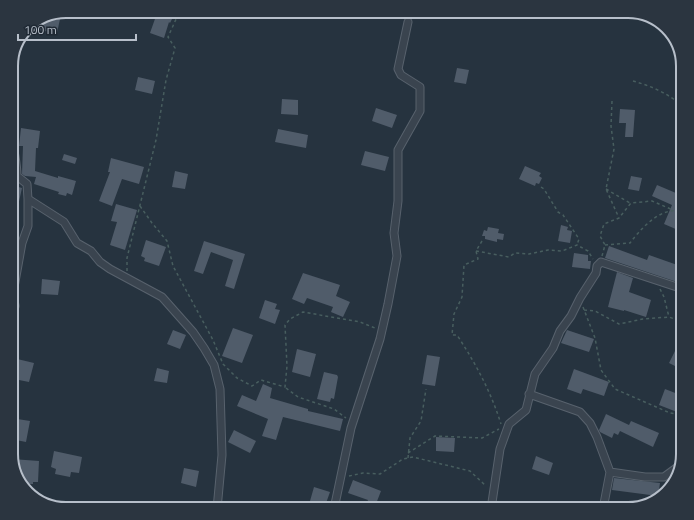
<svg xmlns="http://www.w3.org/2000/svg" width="694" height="520" viewBox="0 0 694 520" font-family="'Titillium Web',sans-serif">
  <rect width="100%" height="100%" fill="#26333f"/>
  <path fill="#505c6a" d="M 145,11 L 176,11 L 170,23 L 169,22 L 164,38 L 150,33 L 156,16 Z
    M 49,17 L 60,19 L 57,33 L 31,29 L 32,24 Z
    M 457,68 L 469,70 L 466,84 L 454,82 Z
    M 138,77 L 155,81 L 152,94 L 135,90 Z
    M 282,99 L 298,100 L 298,115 L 281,114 Z
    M 376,108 L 397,115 L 392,128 L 372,121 Z
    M 620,109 L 635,110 L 633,137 L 625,137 L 626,123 L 619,123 Z
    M 21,128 L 40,131 L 38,148 L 36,148 L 35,171 L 58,178 L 58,176 L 76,181 L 72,195 L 67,193 L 66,196 L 58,194 L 59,192 L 34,184 L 36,177 L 25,176 L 22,174 L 23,146 L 19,146 Z
    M 278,129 L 308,135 L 306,148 L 275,142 Z
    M 365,151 L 389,157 L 385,171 L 361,165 Z
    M 64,154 L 77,158 L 75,164 L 62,160 Z
    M 111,158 L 144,167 L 139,184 L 122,179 L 112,206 L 99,201 L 110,172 L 108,172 Z
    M 525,166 L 541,173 L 539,176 L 542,178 L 539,184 L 536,183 L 535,186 L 519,179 Z
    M 175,171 L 188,174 L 185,189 L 172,187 Z
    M 631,176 L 642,178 L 639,191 L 628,189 Z
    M 11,185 L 22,188 L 18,206 L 11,204 Z
    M 657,185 L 683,196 L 683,218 L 678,230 L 664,224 L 672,205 L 652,196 Z
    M 116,204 L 137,210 L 125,250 L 110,245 L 117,222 L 111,221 Z
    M 561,225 L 568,227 L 567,230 L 572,231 L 570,243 L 558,241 Z
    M 488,227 L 499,229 L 498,233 L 504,234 L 503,240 L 497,239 L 497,242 L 485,239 L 485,236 L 482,236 L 484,230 L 487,231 Z
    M 146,240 L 166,247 L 159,266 L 144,261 L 145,258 L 141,256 Z
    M 204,241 L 245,254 L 234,289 L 225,286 L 233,260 L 211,252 L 203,274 L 194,271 Z
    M 609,246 L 647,260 L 649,255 L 683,267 L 683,284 L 605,258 Z
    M 574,253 L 588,255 L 588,261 L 591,261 L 590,269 L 572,267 Z
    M 617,272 L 633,278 L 629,292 L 651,300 L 646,317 L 624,310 L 624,311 L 608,307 Z
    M 303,273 L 340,285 L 336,296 L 350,302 L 343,317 L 331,312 L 333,307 L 307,298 L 304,304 L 292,299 Z
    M 42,279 L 60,281 L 58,295 L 41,294 Z
    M 265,300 L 277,304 L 275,309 L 280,310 L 275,324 L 259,318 Z
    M 233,328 L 253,335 L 242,363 L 222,356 Z
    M 173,330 L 186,335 L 180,349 L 167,344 Z
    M 567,330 L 594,339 L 589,352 L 561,343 Z
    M 297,349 L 316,354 L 310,377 L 292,372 Z
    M 675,351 L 683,355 L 683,370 L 669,363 Z
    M 427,355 L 440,357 L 435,386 L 422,384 Z
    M 13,358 L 34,363 L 29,382 L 19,380 L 13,400 L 11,399 L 11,366 Z
    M 157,368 L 169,371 L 167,383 L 154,381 Z
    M 574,369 L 609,382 L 604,396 L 583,389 L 581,394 L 567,389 Z
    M 324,372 L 337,375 L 338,377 L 334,399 L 331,398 L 330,402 L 317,399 Z
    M 263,384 L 272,388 L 270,398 L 308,409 L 308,411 L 343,419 L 340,431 L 283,417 L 276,440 L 262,436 L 268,419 L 237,406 L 242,395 L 256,401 Z
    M 665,389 L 683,396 L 677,412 L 659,405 Z
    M 606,414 L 629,425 L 631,421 L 659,433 L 653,447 L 620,431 L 618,435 L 614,433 L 612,438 L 600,432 L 599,430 Z
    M 11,418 L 30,421 L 26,442 L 11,439 Z
    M 234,430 L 256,441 L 250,453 L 228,442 Z
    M 436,437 L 455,438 L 454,452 L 436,451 Z
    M 54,451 L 82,457 L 79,473 L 71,472 L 70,477 L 55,474 L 56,469 L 51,467 Z
    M 536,456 L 553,463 L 549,475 L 532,469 Z
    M 12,459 L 39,461 L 38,482 L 33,482 L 33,484 L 26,484 Z
    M 184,468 L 199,471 L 196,487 L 181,483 Z
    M 614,478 L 660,483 L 658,496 L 612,490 Z
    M 353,480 L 381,491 L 374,509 L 364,509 L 368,500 L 348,493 Z
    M 314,487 L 330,492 L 325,506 L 310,501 Z"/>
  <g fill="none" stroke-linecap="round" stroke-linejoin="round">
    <g stroke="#58626d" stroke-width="9">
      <path id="street" d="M 11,117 C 14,126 12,133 13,142 C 14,154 17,164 17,176 L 27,184 L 28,199 L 64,222 L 77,243 L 91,251 L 100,262 L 110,269 L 162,297 L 193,332 L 204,348 L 214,365 L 220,389 L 222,455 L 217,509
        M 11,325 L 15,306 L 13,293 L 22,243 L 28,226 L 28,199
        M 529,394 L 580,412 L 590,423 L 597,437 L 610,472 L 603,509
        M 610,472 L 645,477 L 664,477 L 679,466
        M 669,490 L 678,468
        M 334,509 L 351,428 L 380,339 L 388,304 L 397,256 L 394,233 L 398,201 L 398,150 L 420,111 L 420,87 L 401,75 L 398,69 L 408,22
        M 491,509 L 500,449 L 509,424 L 526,410 L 535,374 L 553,348 L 560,331 L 571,316 L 580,298 L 596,273 L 597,266 L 601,262 L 683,289"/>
    </g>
    <path stroke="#485e5f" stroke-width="1.5" stroke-dasharray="3 3" stroke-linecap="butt" d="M 633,81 C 651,86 670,94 683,107
      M 612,101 L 611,126 L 614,149 L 606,189 L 619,218
      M 541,187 L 544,189 L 558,212 L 563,215 L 579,239 L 577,245
      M 606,189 L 630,203
      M 140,206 L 152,223 L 167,241 L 173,266 L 213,340 L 223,364 L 237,378 L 252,386 L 261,380 L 285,387 L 287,366 L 285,325 L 290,319 L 303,312 L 360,322 L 375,328
      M 482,241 L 476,251 L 478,259 L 464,265 L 462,297 L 454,314 L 452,335 L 457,335 C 476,364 491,392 501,424
      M 605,245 L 630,243 C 639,231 655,213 671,211 C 675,210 679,212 683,213
      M 476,251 L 509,257 L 515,253 L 529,254 L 548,250 L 562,251 L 577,245 L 588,251 L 593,259
      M 602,256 L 605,245 L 600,236 L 604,224 L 619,218 L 631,203 L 652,201 L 673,210
      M 127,271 L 127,258 L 156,140 L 166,80 L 175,48 L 168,37 L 177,17
      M 660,289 L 664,297 L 669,317
      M 583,307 L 595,338 L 601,370 L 615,389 L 670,413 L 683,415
      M 584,310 L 595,311 L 619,324 L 643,319 L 669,317 L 683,322
      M 286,388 L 298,397 L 334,409 L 346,418
      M 408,453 L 435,436 L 482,438 L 499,429
      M 408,458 L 410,438 L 421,421 L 426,389
      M 349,476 L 363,473 L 380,474 L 403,459 L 413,457 L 470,471 L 486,486"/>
    <use href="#street" stroke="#3a444f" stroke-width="7"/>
  </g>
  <path d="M0 0H694V520H0ZM66 18H628A48 48 0 0 1 676 66V454A48 48 0 0 1 628 502H66A48 48 0 0 1 18 454V66A48 48 0 0 1 66 18Z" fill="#2b3540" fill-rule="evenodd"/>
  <path fill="none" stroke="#b7bfca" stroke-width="2" d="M66 18H628A48 48 0 0 1 676 66V454A48 48 0 0 1 628 502H66A48 48 0 0 1 18 454V66A48 48 0 0 1 66 18Z"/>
  <path d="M18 34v6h118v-6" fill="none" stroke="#b7bfca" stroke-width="2"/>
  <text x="24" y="34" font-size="12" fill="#b7bfca" stroke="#1f2934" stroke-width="3" paint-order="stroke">100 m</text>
</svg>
